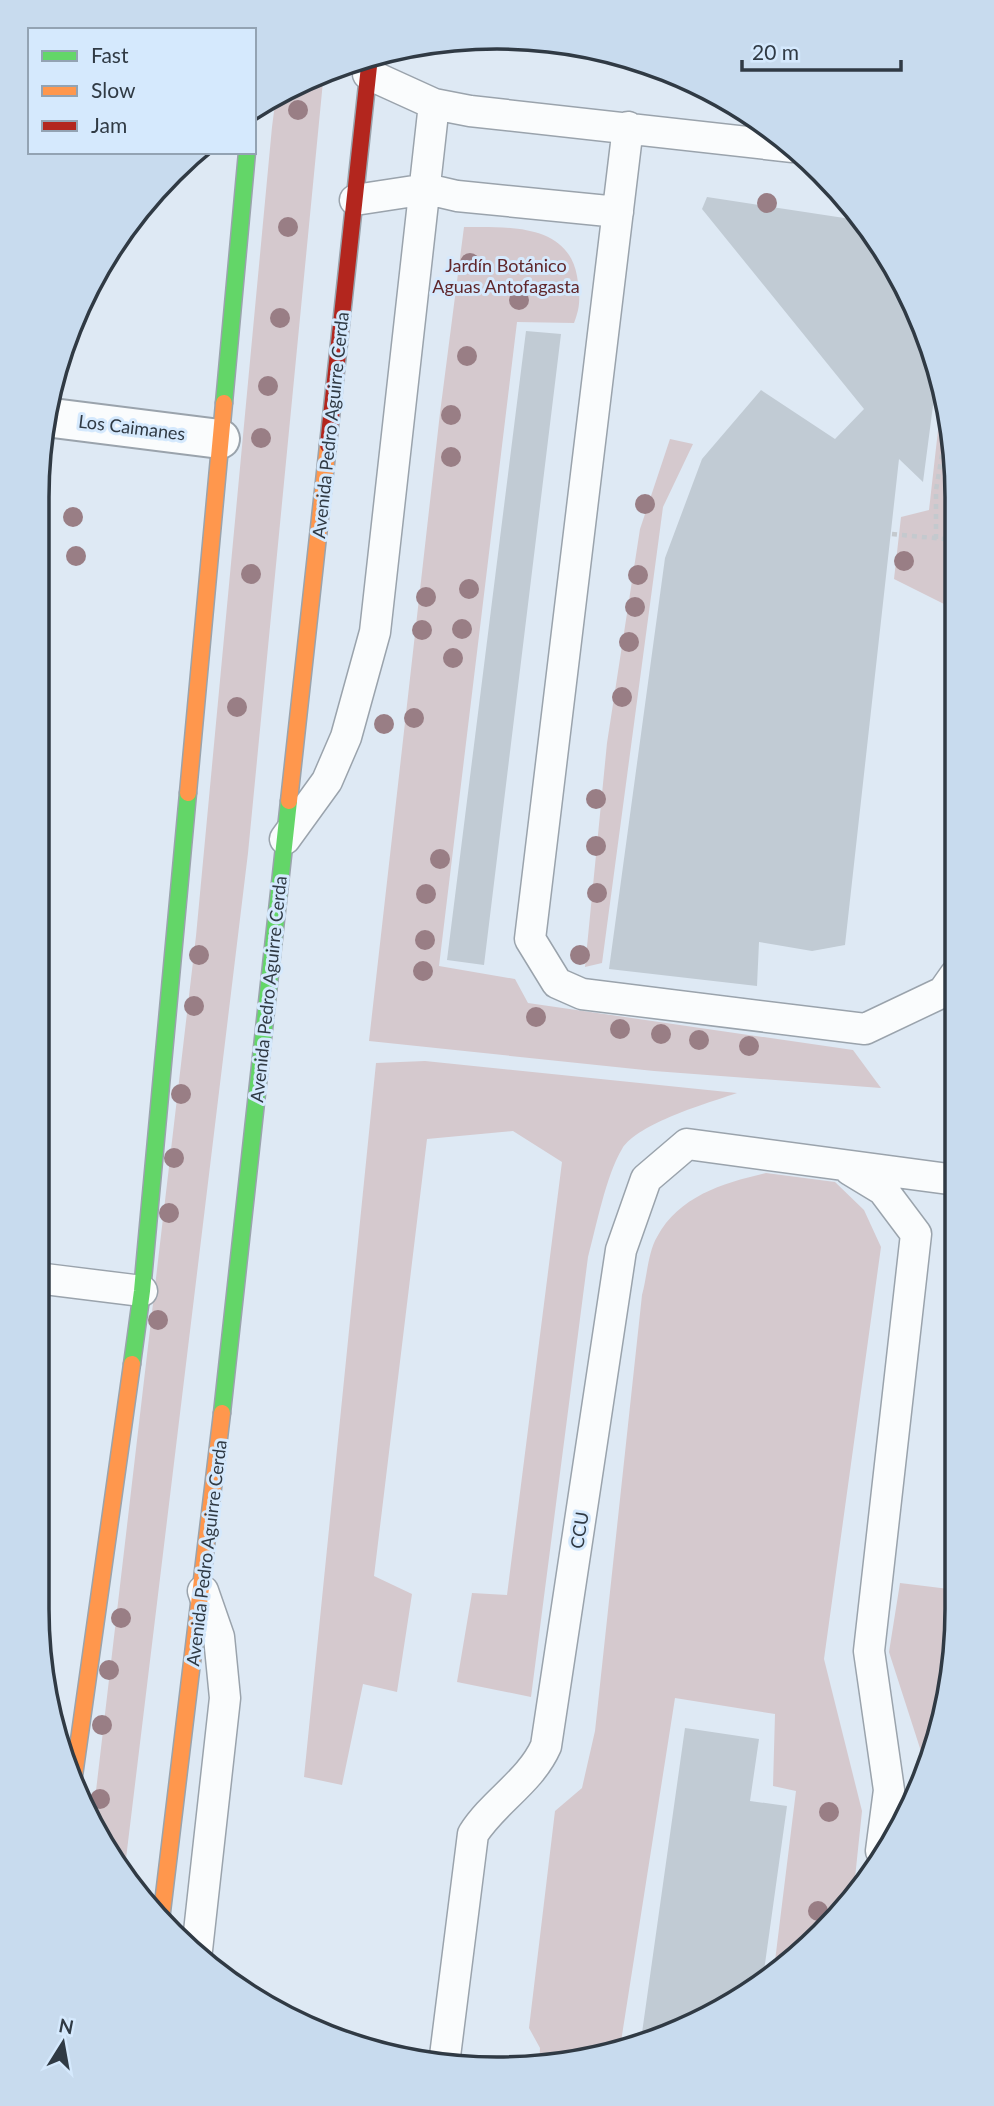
<svg xmlns="http://www.w3.org/2000/svg" width="994" height="2106" viewBox="0 0 994 2106" font-family="Lato,sans-serif">
  <rect width="100%" height="100%" fill="#dee9f4"/>
  <path fill="#d5c9ce" d="M 324,71 L 248,853 L 124,1875 L 92,1825 L 196,936 L 272,127 L 276,96 Z
    M 464,227 C 506,227 568,223 577,276 C 580,295 581,305 574,323 L 517,322 L 439,966 L 515,979 L 528,1003 L 853,1050 L 881,1088 L 654,1071 L 369,1041 L 440,413 Z
    M 942,395 L 953,437 L 954,609 L 894,579 L 901,517 L 929,510 Z
    M 670,439 L 693,444 L 663,507 L 602,963 L 585,967 L 607,743 L 640,529 Z
    M 425,1061 L 737,1093 C 708,1103 638,1123 622,1149 C 606,1175 596,1228 588,1257 L 531,1697 L 457,1682 L 472,1593 L 507,1595 L 562,1162 L 513,1131 L 427,1139 L 374,1576 L 412,1594 L 397,1692 L 363,1684 L 342,1785 L 304,1777 L 376,1063 Z
    M 766,1173 L 835,1182 L 864,1210 L 881,1247 L 824,1659 L 862,1811 L 853,1897 L 843,1913 L 774,1969 L 796,1791 L 773,1786 L 775,1714 L 675,1698 L 620,2048 L 586,2060 L 539,2065 L 540,2048 L 529,2028 L 555,1811 L 582,1788 L 595,1731 L 642,1295 C 647,1277 648,1252 657,1237 C 679,1196 723,1183 766,1173 Z
    M 900,1583 L 957,1590 L 948,1698 L 927,1770 L 889,1652 Z"/>
  <path fill="#c1cbd4" d="M 707,197 L 864,221 L 922,321 L 937,375 L 923,482 L 899,459 L 845,945 L 812,951 L 759,942 L 757,986 L 609,969 L 665,558 L 702,459 L 761,390 L 835,439 L 864,409 L 702,209 Z
    M 526,331 L 561,334 L 484,965 L 447,960 Z
    M 685,1728 L 759,1739 L 750,1801 L 787,1806 L 763,1978 L 727,2008 L 641,2040 Z"/>
  <g fill="none" stroke-linecap="round" stroke-linejoin="round">
    <g stroke="#9aa3ac" stroke-width="33">
      <path id="lane" d="M 368,74 L 434,104 L 470,111 L 793,147
        M 628,127 L 530,939 L 557,983 L 582,994 L 865,1029 L 943,992 L 955,975
        M 355,200 L 427,189 L 457,196 L 618,212
        M 285,839 L 327,781 L 346,737 L 375,632 L 434,104
        M 850,1170 L 883,1190 L 916,1234 L 869,1651 L 889,1790 L 881,1851
        M 37,1278 L 142,1291
        M 197,1950 L 225,1698 L 219,1637 L 203,1591
        M 444,2064 L 473,1834 C 494,1801 530,1782 546,1746 L 621,1250 L 646,1179 L 687,1144 L 956,1180"/>
    </g>
    <g stroke="#9aa3ac" stroke-width="42">
      <path id="street" d="M 45,417 L 220,439"/>
    </g>
    <g stroke="#9aa3ac" stroke-width="19">
      <path id="fast" d="M 224,403 L 247,152
        M 132,1364 L 142,1291 L 188,793
        M 222,1413 L 289,801"/>
    </g>
    <g stroke="#9aa3ac" stroke-width="19">
      <path id="slow" d="M 188,793 L 224,403
        M 289,801 L 328,445
        M 73,1783 L 132,1364
        M 161,1920 L 222,1413"/>
    </g>
    <g stroke="#9aa3ac" stroke-width="19">
      <path id="jam" d="M 328,445 L 370,57"/>
    </g>
    <path stroke="#c4c9ce" stroke-width="4.5" stroke-dasharray="5 5" stroke-linecap="butt" d="M 892,534 L 954,540
      M 936,539 L 936,490 L 948,419
      M 954,556 L 954,570"/>
    <use href="#lane" stroke="#fafcfd" stroke-width="30"/>
    <use href="#street" stroke="#fafcfd" stroke-width="38"/>
    <use href="#fast" stroke="#63d668" stroke-width="16"/>
    <use href="#slow" stroke="#ff974d" stroke-width="16"/>
    <use href="#jam" stroke="#b3261e" stroke-width="16"/>
  </g>
  <g fill="#997e85">
    <circle cx="298" cy="110" r="10"/>
    <circle cx="767" cy="203" r="10"/>
    <circle cx="288" cy="227" r="10"/>
    <circle cx="470" cy="263" r="10"/>
    <circle cx="519" cy="300" r="10"/>
    <circle cx="280" cy="318" r="10"/>
    <circle cx="467" cy="356" r="10"/>
    <circle cx="268" cy="386" r="10"/>
    <circle cx="451" cy="415" r="10"/>
    <circle cx="261" cy="438" r="10"/>
    <circle cx="451" cy="457" r="10"/>
    <circle cx="645" cy="504" r="10"/>
    <circle cx="73" cy="517" r="10"/>
    <circle cx="76" cy="556" r="10"/>
    <circle cx="904" cy="561" r="10"/>
    <circle cx="251" cy="574" r="10"/>
    <circle cx="638" cy="575" r="10"/>
    <circle cx="469" cy="589" r="10"/>
    <circle cx="426" cy="597" r="10"/>
    <circle cx="635" cy="607" r="10"/>
    <circle cx="462" cy="629" r="10"/>
    <circle cx="422" cy="630" r="10"/>
    <circle cx="629" cy="642" r="10"/>
    <circle cx="453" cy="658" r="10"/>
    <circle cx="622" cy="697" r="10"/>
    <circle cx="237" cy="707" r="10"/>
    <circle cx="414" cy="718" r="10"/>
    <circle cx="384" cy="724" r="10"/>
    <circle cx="596" cy="799" r="10"/>
    <circle cx="596" cy="846" r="10"/>
    <circle cx="440" cy="859" r="10"/>
    <circle cx="597" cy="893" r="10"/>
    <circle cx="426" cy="894" r="10"/>
    <circle cx="425" cy="940" r="10"/>
    <circle cx="199" cy="955" r="10"/>
    <circle cx="580" cy="955" r="10"/>
    <circle cx="423" cy="971" r="10"/>
    <circle cx="194" cy="1006" r="10"/>
    <circle cx="536" cy="1017" r="10"/>
    <circle cx="620" cy="1029" r="10"/>
    <circle cx="661" cy="1034" r="10"/>
    <circle cx="699" cy="1040" r="10"/>
    <circle cx="749" cy="1046" r="10"/>
    <circle cx="181" cy="1094" r="10"/>
    <circle cx="174" cy="1158" r="10"/>
    <circle cx="169" cy="1213" r="10"/>
    <circle cx="158" cy="1320" r="10"/>
    <circle cx="121" cy="1618" r="10"/>
    <circle cx="109" cy="1670" r="10"/>
    <circle cx="102" cy="1725" r="10"/>
    <circle cx="100" cy="1799" r="10"/>
    <circle cx="829" cy="1812" r="10"/>
    <circle cx="818" cy="1911" r="10"/>
  </g>
  <g text-anchor="middle" dominant-baseline="central" stroke-width="6" stroke-linejoin="round" paint-order="stroke">
    <g font-size="18" fill="#60272b" stroke="#d5e9fd">
      <text x="506" y="265">Jardín Botánico<tspan x="506" dy="21">Aguas Antofagasta</tspan></text>
    </g>
    <g font-size="18" fill="#303a44" stroke="#d5e9fd">
      <text transform="translate(330 425) rotate(-84)">Avenida Pedro Aguirre Cerda</text>
      <text transform="translate(132 427) rotate(7)">Los Caimanes</text>
      <text transform="translate(268 989) rotate(-84)">Avenida Pedro Aguirre Cerda</text>
      <text transform="translate(579 1530) rotate(-81)">CCU</text>
      <text transform="translate(206 1553) rotate(-83)">Avenida Pedro Aguirre Cerda</text>
    </g>
  </g>
  <path d="M0 0H994V2106H0ZM497 49H497A448 448 0 0 1 945 497V1609A448 448 0 0 1 497 2057H497A448 448 0 0 1 49 1609V497A448 448 0 0 1 497 49Z" fill="#c8dbee" fill-rule="evenodd"/>
  <path fill="none" stroke="#303a44" stroke-width="3.5" d="M497 49H497A448 448 0 0 1 945 497V1609A448 448 0 0 1 497 2057H497A448 448 0 0 1 49 1609V497A448 448 0 0 1 497 49Z"/>
  <rect x="28" y="28" width="228" height="126" fill="#d5e9fd" stroke="#93a3b3" stroke-width="2"/>
  <rect x="42" y="51" width="35" height="10" fill="#63d668" stroke="#93a3b3" stroke-width="2"/>
  <text x="91" y="63" font-size="21" fill="#303a44">Fast</text>
  <rect x="42" y="86" width="35" height="10" fill="#ff974d" stroke="#93a3b3" stroke-width="2"/>
  <text x="91" y="98" font-size="21" fill="#303a44">Slow</text>
  <rect x="42" y="121" width="35" height="10" fill="#b3261e" stroke="#93a3b3" stroke-width="2"/>
  <text x="91" y="133" font-size="21" fill="#303a44">Jam</text>
  <g transform="translate(63 2043) rotate(11)" stroke="#d5e9fd" stroke-width="5" paint-order="stroke">
  <path d="M0-5L12 26L0 18L-12 26Z" fill="#303a44"/>
  <text y="-10" font-size="19" font-weight="bold" text-anchor="middle" fill="#303a44">N</text>
  </g>
  <path d="M742 60v10h159v-10" fill="none" stroke="#303a44" stroke-width="3.5"/>
  <text x="752" y="60" font-size="21" fill="#303a44" stroke="#d5e9fd" stroke-width="5" paint-order="stroke">20 m</text>
</svg>
